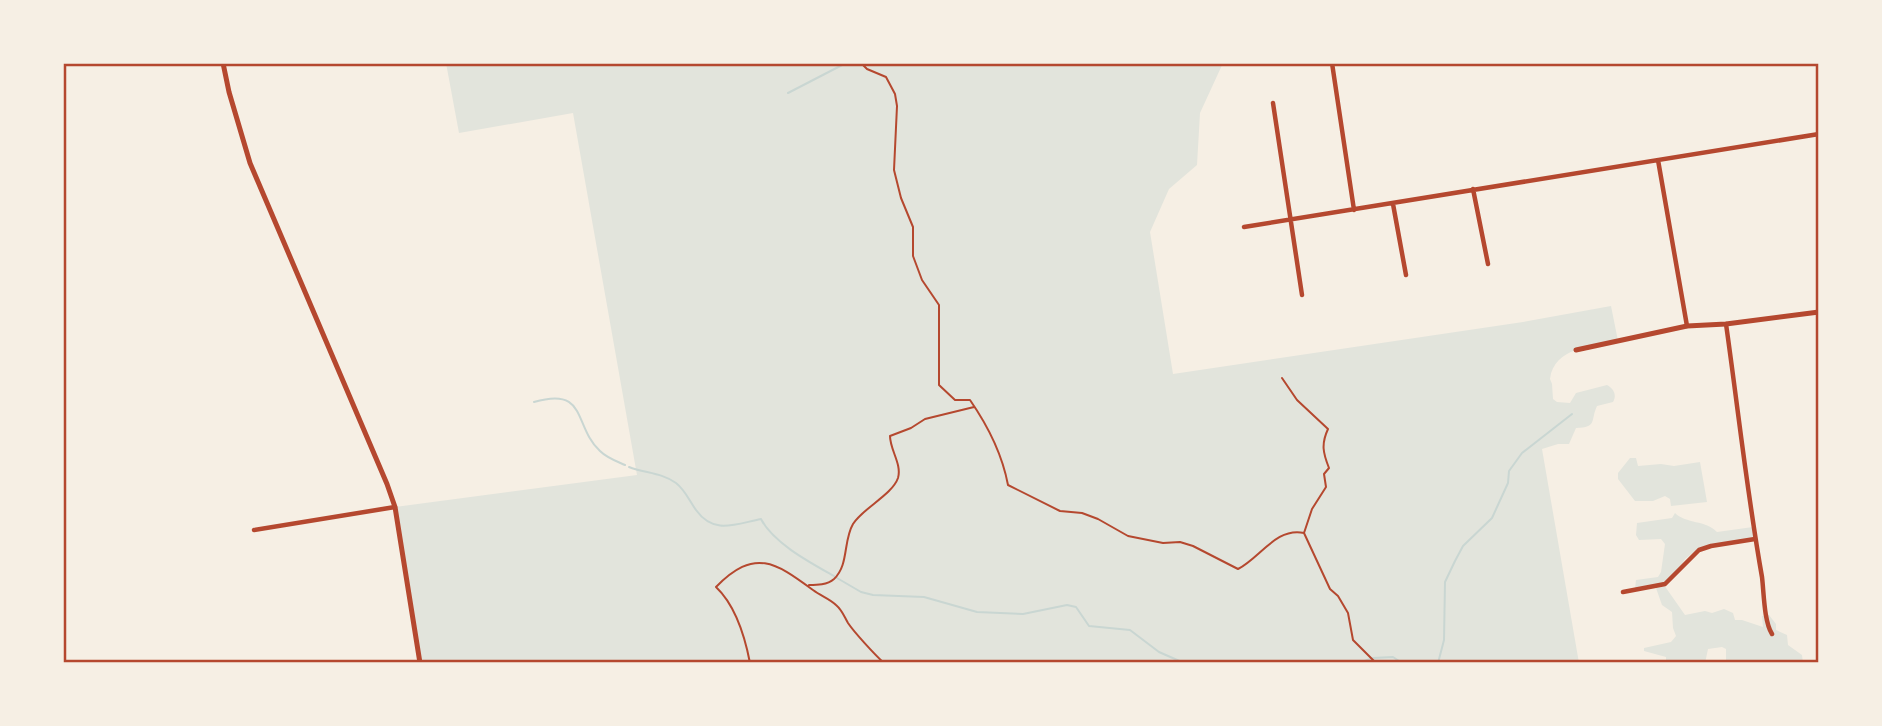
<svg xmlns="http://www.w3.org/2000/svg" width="1882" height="726" viewBox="0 0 1882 726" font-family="Manrope,sans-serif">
  <rect width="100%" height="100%" fill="#f6efe4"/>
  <path fill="#e2e4dc" d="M 446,63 L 1223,63 L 1200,113 L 1197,165 L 1169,189 L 1150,232 L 1173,374 L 1523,322 L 1611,306 L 1618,341 C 1593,346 1554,347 1550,379 L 1552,384 L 1553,399 L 1557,402 L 1570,403 L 1576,393 L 1607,385 C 1614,389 1617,395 1613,402 L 1597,406 C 1590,421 1598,427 1576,428 L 1569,444 L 1558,444 L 1542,449 L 1579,663 L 420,663 L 395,507 L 637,475 L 573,113 L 459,133 Z
    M 1630,458 L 1636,458 L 1638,466 L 1661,464 L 1674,466 L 1700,462 L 1707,502 L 1671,506 L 1670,499 L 1665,496 L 1653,501 L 1635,501 L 1618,479 L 1618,473 Z
    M 1675,513 C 1686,524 1706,520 1717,532 L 1753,527 L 1754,538 L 1698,549 L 1685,559 L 1678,571 L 1665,583 L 1635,589 L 1636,580 L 1658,577 L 1661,572 L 1665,544 L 1661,539 L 1639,540 L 1636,535 L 1637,523 L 1672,518 Z
    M 1664,585 L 1685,615 L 1705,611 L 1712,613 L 1724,609 L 1733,613 L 1735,620 L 1742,620 L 1763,627 L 1762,616 L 1769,615 L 1776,624 L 1776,630 L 1787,635 L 1788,645 L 1802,655 L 1803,663 L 1726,663 L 1726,649 L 1722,647 L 1708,649 L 1705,663 L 1666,663 L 1666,657 L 1644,651 L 1644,648 L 1671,642 L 1676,636 L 1673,628 L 1672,612 L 1662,605 L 1656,588 Z"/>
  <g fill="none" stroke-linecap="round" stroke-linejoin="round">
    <path stroke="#c9d6d2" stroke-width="2" d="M 788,93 L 846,63
      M 534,402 C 588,386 573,426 600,451 C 607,458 616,461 625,465
      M 629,467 C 644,473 663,473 676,483 C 685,490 689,500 696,510 C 714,535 735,524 761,519 C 773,543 811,563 834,576
      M 837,578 L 861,592 L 873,595 L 924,597 L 977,612 L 1023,614 L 1067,605 L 1076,607 L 1089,626 L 1130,630 L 1159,652 L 1184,663
      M 1373,658 L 1393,657 L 1402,663
      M 1359,663 L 1370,659
      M 1438,663 L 1444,640 L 1445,582 L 1455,561 L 1463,546 L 1492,518 L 1508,483 L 1509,471 L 1522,453 L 1572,414"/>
    <path stroke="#b5482f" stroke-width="2" d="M 861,63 L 867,69 L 886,77 L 895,94 L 897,106 L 894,170 L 901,198 L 913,227 L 913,256 L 922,280 L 939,305 L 939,385 L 955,400 L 970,400 C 988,426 1002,453 1008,485 L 1060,511 L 1082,513 L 1098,519 L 1128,536 L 1163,543 L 1180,542 L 1193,546 L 1238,569 C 1260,558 1276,527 1304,533
      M 1282,378 L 1297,400 L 1328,429 C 1321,444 1323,453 1329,468 L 1324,474 L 1326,487 L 1312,509 L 1304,533 L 1330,589 L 1338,596 L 1348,613 L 1353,640 L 1376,663
      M 809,585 C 817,585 827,585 834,579 C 849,565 843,541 853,524 C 863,508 892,495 898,478 C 902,464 890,450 890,436 L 911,428 L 925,419 L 974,407
      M 750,663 C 745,637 736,606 716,587 C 755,547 776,563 813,590 C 821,596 830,599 836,605 C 842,610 844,616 848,623 C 854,632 875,655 884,663"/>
    <path stroke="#b5482f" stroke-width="4.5" d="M 1332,63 L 1354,210
      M 1273,103 L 1302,295
      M 1658,160 L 1687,326
      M 1473,189 L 1488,264
      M 1393,204 L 1406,275
      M 1244,227 L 1819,134
      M 1726,324 C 1738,408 1747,493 1762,577 C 1764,594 1764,621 1772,634
      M 254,530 L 395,507
      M 1623,592 L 1665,584 L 1699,550 L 1711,546 L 1755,539"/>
    <path stroke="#b5482f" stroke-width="5" d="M 223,63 L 229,92 L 250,163 L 387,484 L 395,507 L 420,663
      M 1576,350 L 1687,326 L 1726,324 L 1819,312"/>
  </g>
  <rect width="1882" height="726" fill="none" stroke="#f6efe4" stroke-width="130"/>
  <rect x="65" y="65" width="1752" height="596" fill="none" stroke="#b5482f" stroke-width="2.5"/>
</svg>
